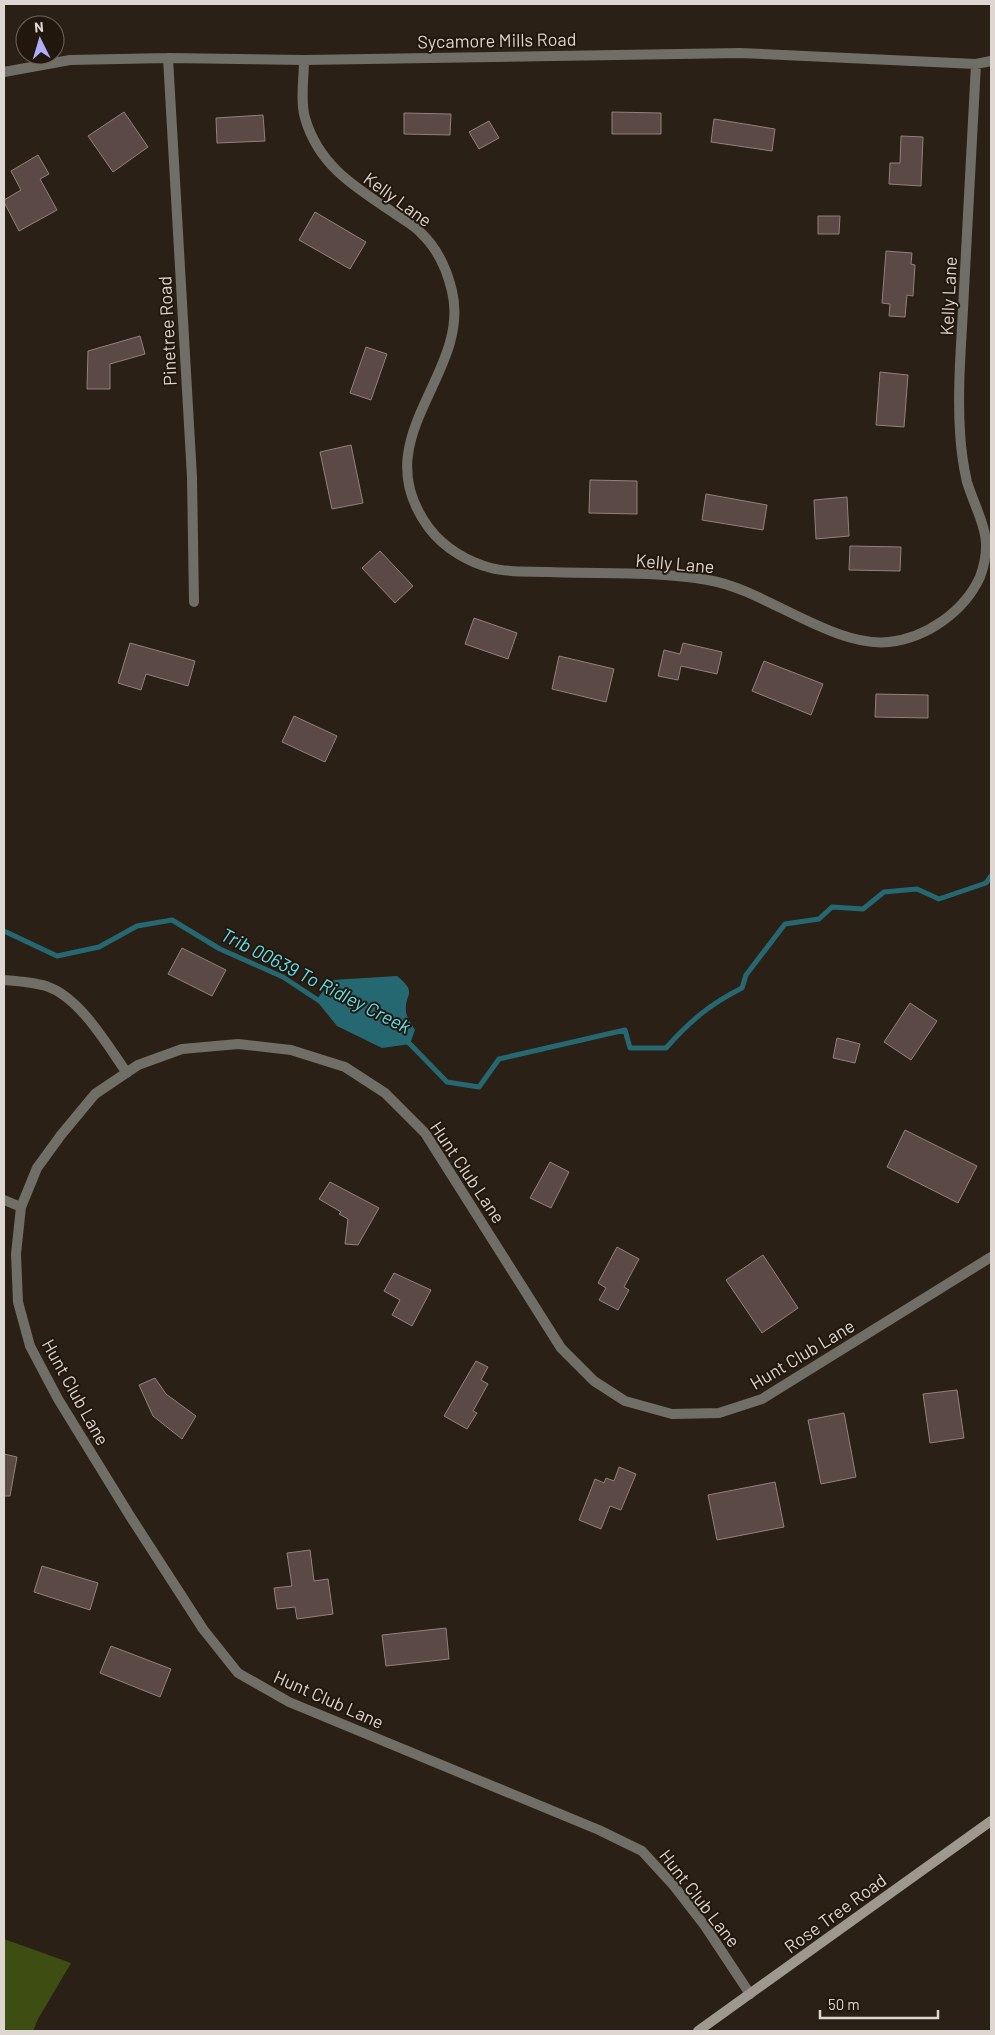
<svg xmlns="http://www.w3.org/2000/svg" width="995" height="2035" viewBox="0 0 995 2035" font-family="Barlow,sans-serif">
  <rect width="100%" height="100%" fill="#2a2016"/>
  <path fill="#3e4d11" d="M 4,1939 L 71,1963 L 38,2019 L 33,2031 L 4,2031 Z"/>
  <path fill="#256871" d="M 397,976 C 419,994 404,993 406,1012 C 407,1018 412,1025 415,1030 L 410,1044 L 382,1048 L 337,1026 L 316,1000 L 332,980 Z"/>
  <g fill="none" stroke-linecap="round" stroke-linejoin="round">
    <path stroke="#256871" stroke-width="5" d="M 4,931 L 57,956 L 99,947 L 137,926 L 172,920 L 220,949 L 283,977 L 321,1002
      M 406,1041 L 410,1044 L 447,1082 L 479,1087 L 499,1059 L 625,1030 L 630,1048 L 666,1048 C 690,1021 710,1004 742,988 L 746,975 L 785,924 L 819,919 L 832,907 L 863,909 L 884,892 L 917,889 L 939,899 L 986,883 L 991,876"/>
  </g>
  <path fill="#5a4945" stroke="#94807c" d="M 124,112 L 148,147 L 113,172 L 88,136 Z
    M 612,112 L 661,113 L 661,134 L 612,134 Z
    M 404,113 L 451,114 L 450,135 L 404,134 Z
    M 263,115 L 265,141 L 217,143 L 216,118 Z
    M 714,119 L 775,129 L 772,151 L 711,142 Z
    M 489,121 L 499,138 L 479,149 L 469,132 Z
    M 901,136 L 923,137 L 921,186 L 889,184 L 890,163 L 900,163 Z
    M 38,155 L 49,174 L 40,179 L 57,210 L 19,231 L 4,202 L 4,200 L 21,190 L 11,171 Z
    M 315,212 L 366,242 L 350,269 L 299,240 Z
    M 818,216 L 840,216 L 839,234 L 818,234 Z
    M 886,251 L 912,253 L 911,264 L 915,265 L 913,296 L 907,295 L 905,317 L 889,316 L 890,304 L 882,303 Z
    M 140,336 L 145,354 L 110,364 L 110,389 L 87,389 L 88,351 Z
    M 366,347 L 387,354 L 371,400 L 350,393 Z
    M 880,372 L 908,375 L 904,427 L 876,425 Z
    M 351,445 L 363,503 L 332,509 L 320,452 Z
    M 590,480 L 637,481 L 637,514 L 589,513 Z
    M 706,494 L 767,505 L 763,530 L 702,520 Z
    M 847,497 L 849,536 L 816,539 L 814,500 Z
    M 850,546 L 901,547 L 900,571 L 849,570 Z
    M 380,551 L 413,586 L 395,603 L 362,568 Z
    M 474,618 L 517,633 L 508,659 L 465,644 Z
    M 130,643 L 195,661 L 188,686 L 146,674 L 141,690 L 118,683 Z
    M 683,643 L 722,652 L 717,674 L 681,666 L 678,680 L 658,676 L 664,650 L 680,654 Z
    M 559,656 L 614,669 L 606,702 L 552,689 Z
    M 764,661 L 823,684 L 811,715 L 752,691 Z
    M 876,694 L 928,695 L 928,718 L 875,717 Z
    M 294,716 L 337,736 L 325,762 L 282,742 Z
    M 182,948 L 226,970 L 212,996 L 168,974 Z
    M 910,1003 L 937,1021 L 911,1060 L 884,1042 Z
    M 837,1038 L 860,1044 L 855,1063 L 833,1058 Z
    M 905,1130 L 977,1166 L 958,1203 L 887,1167 Z
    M 550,1162 L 569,1172 L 551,1208 L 530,1198 Z
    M 330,1182 L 379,1208 L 358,1245 L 345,1244 L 348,1219 L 339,1214 L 341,1212 L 319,1199 Z
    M 617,1247 L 639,1259 L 624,1287 L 629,1290 L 618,1310 L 599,1300 L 606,1288 L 598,1283 Z
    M 763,1255 L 798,1308 L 762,1333 L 726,1280 Z
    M 394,1273 L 431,1290 L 412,1326 L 392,1315 L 400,1300 L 384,1291 Z
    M 476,1361 L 488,1367 L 481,1380 L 488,1384 L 473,1411 L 477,1413 L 467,1429 L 444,1416 Z
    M 155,1378 L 166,1394 L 196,1416 L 182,1439 L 153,1416 L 139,1385 Z
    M 957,1390 L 964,1438 L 930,1443 L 923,1394 Z
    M 844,1413 L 856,1477 L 821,1484 L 808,1420 Z
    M 4,1454 L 17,1457 L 10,1496 L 4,1496 Z
    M 619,1467 L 636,1474 L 621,1510 L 610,1506 L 601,1529 L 579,1520 L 595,1479 L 604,1483 L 606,1478 L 614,1481 Z
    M 775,1482 L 784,1527 L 717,1540 L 708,1495 Z
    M 310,1550 L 314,1581 L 328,1579 L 333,1614 L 297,1619 L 295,1607 L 277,1609 L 274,1588 L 292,1586 L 287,1553 Z
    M 42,1566 L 98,1583 L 90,1610 L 34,1592 Z
    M 446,1628 L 449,1659 L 386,1666 L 382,1635 Z
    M 111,1646 L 171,1669 L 160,1697 L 100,1673 Z"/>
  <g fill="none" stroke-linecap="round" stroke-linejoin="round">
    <path stroke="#716d67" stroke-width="10" d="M 168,58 L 192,477 L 194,602
      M 304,60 C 304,78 300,101 305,118 C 319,166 355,187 394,213 C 402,219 414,225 421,233 C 437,248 447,270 452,291 C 472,375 362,438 429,528 C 444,548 468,562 491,568 C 509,573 531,571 550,572 C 602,574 657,571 708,580 C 764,589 833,648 889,642 C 926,638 964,612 980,577 C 995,536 979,520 967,482 C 963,465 961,449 960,432 C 957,385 962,337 964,290 C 968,215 972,140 976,64
      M 4,72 L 70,60 L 168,58 L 304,60 L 740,53 L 976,64 L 991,61
      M 4,980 C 17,981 33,982 46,986 C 80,997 107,1045 127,1073
      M 4,1200 L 21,1207
      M 750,1994 L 705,1926 L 674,1886 L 642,1851 L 599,1830 L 289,1702 L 238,1673 L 203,1629 L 130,1516 L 58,1399 L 30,1346 L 18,1302 L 16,1254 L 21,1207 L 37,1168 L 61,1135 L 95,1094 L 138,1065 L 182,1049 L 238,1044 L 291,1050 L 345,1067 L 385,1093 L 425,1133 L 561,1348 L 594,1381 L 625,1401 L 672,1414 L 719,1413 L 762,1399 L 991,1257"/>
    <path stroke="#9e988e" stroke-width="10" d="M 698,2031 L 991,1821"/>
  </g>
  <g text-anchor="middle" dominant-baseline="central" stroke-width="4" stroke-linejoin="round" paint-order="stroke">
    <g font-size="18" fill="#ded6d0" stroke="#21170c">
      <text transform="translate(497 40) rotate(-1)">Sycamore Mills Road</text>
      <text transform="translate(398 199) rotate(36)">Kelly Lane</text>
      <text transform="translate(948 296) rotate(-87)">Kelly Lane</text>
      <text transform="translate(167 331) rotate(-93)">Pinetree Road</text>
      <text transform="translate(675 563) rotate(5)">Kelly Lane</text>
      <text transform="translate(468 1172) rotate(56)">Hunt Club Lane</text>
      <text transform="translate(802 1354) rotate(-31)">Hunt Club Lane</text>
      <text transform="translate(76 1392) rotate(61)">Hunt Club Lane</text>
      <text transform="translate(329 1699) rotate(24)">Hunt Club Lane</text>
      <text transform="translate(700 1898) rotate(52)">Hunt Club Lane</text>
      <text transform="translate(835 1913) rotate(-36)">Rose Tree Road</text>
    </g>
    <g font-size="19" font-style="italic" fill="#5fdff1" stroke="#21170c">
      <text transform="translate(316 980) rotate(27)">Trib 00639 To Ridley Creek</text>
    </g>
  </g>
  <rect width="995" height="2035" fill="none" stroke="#ded6d0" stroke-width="10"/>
  <g transform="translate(40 40) rotate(355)"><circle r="24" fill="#21170c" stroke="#6d635a"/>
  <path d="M0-4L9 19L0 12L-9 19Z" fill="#b2adf9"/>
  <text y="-8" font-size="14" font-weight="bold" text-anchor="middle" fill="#ded6d0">N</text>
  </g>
  <path d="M820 2010v8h118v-8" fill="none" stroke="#ded6d0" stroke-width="2.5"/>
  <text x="828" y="2010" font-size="15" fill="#ded6d0" stroke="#21170c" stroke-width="4" paint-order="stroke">50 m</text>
</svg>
